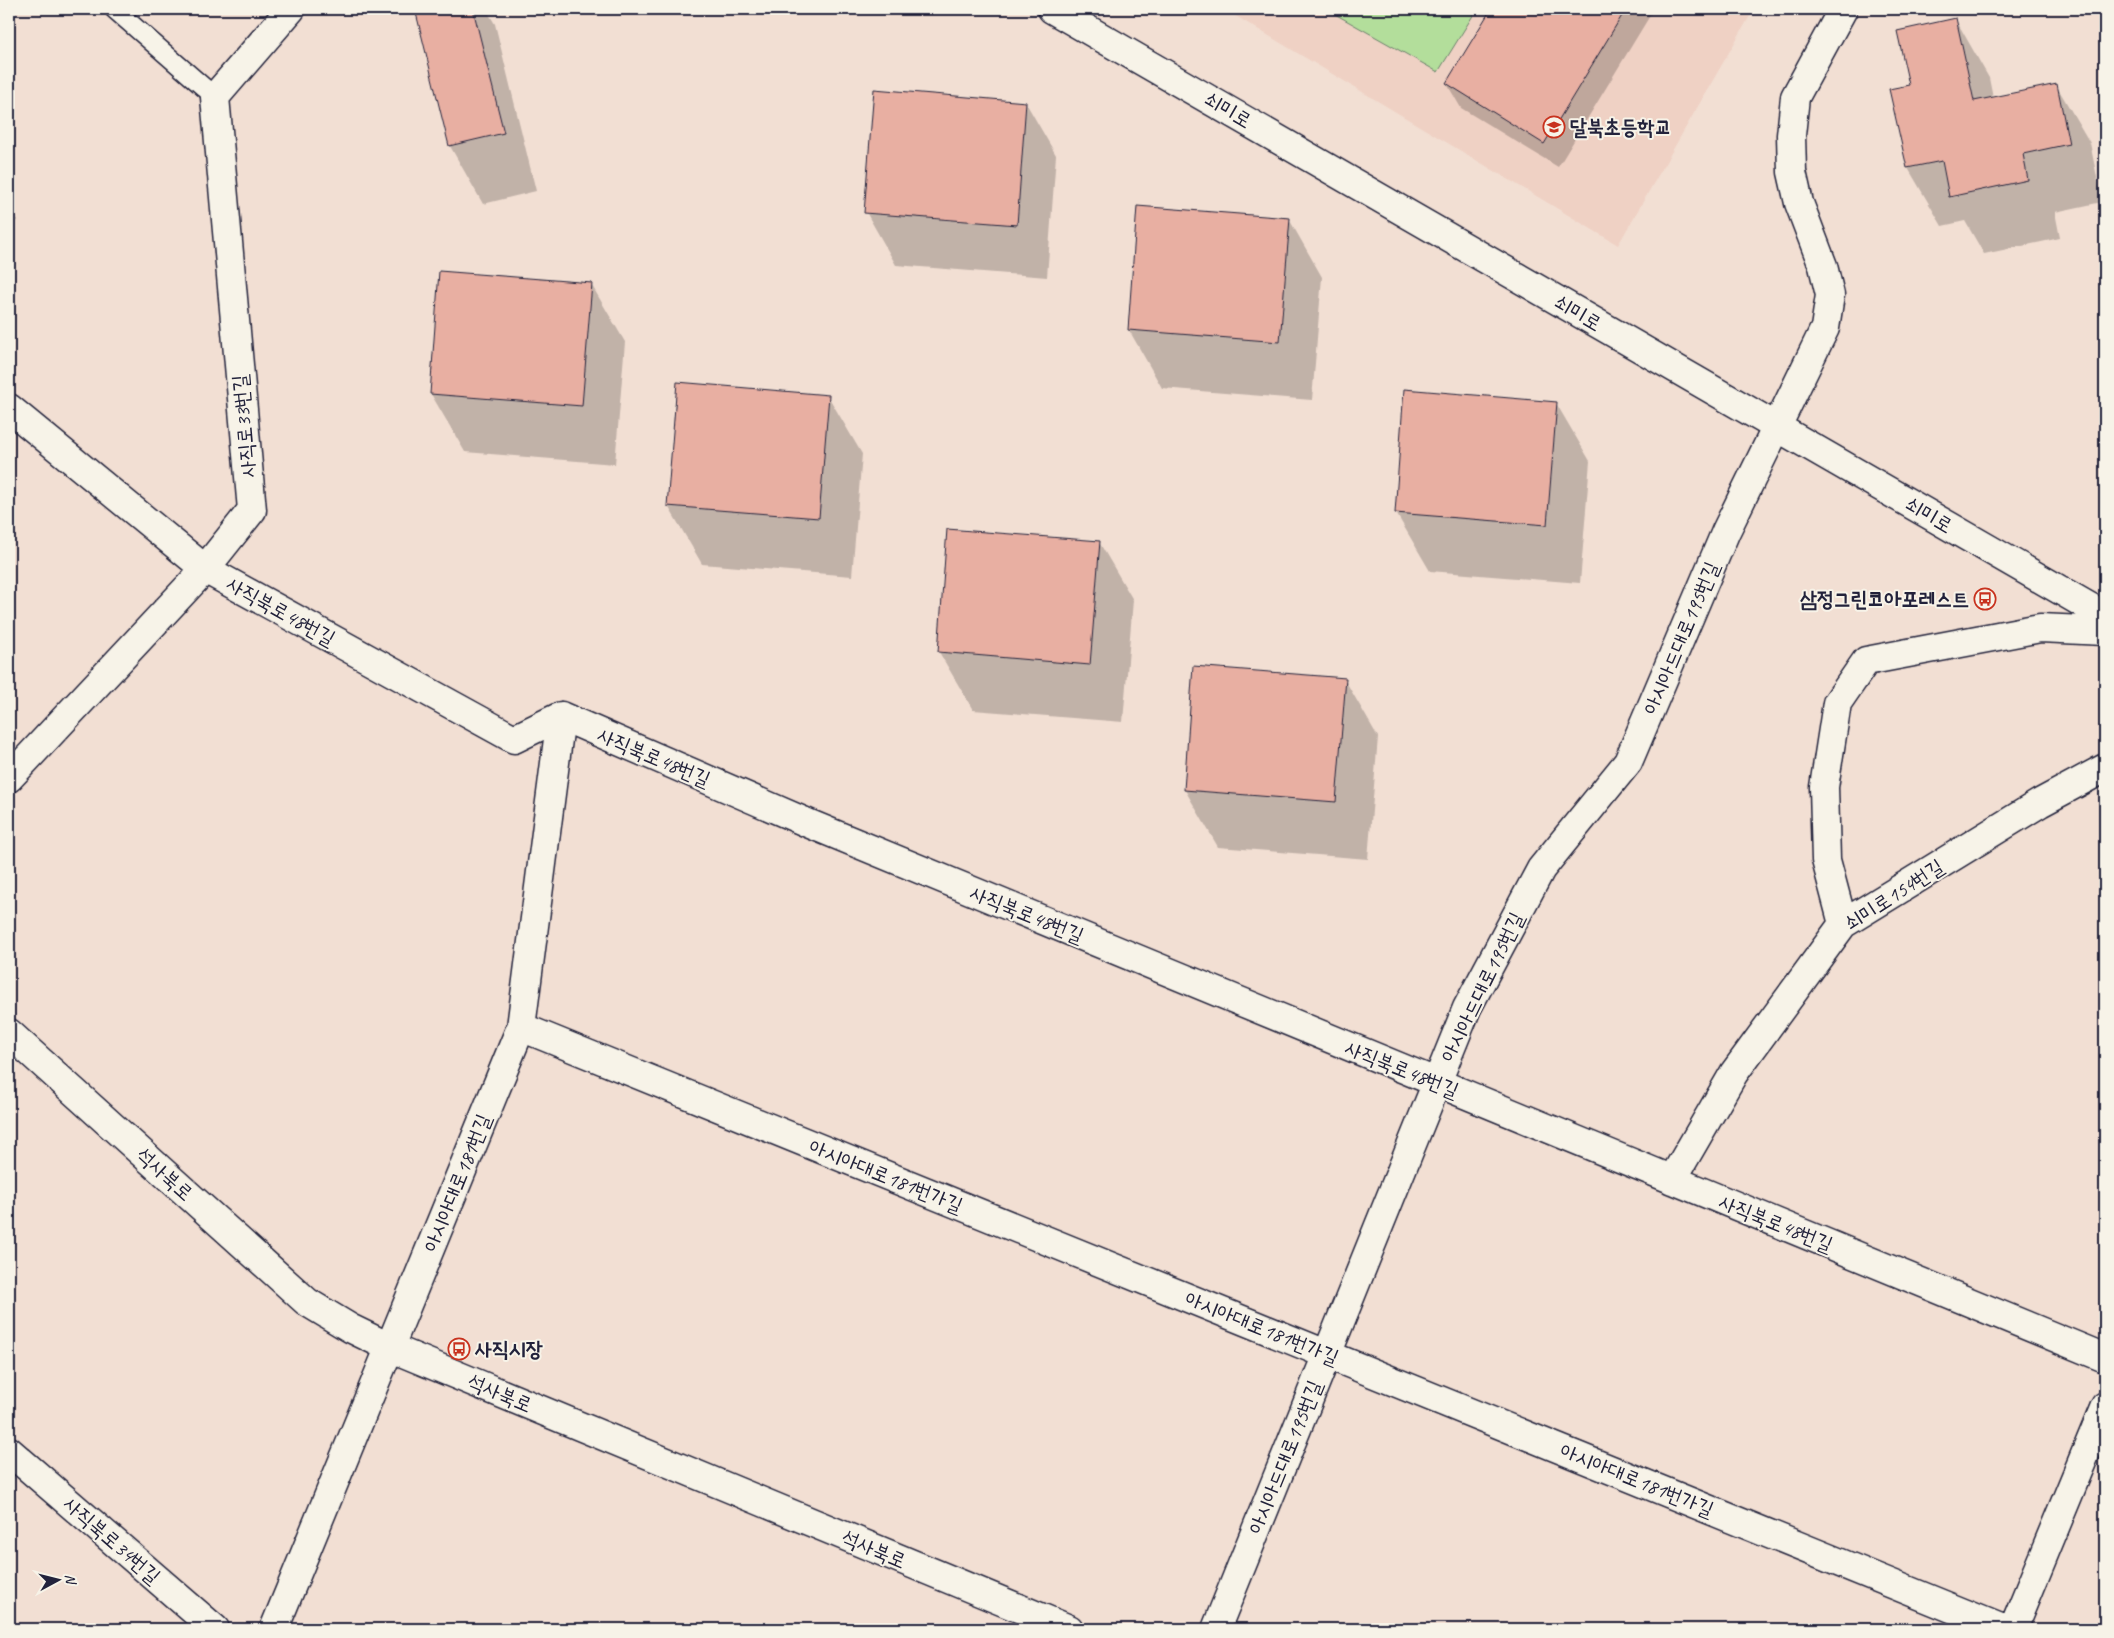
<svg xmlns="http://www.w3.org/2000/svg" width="2114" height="1638" viewBox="0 0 2114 1638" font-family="Caveat,'Poor Story',sans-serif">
  <rect width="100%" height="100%" fill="#f2dfd3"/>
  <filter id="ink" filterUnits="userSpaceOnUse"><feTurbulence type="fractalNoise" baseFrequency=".02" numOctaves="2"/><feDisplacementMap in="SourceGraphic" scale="10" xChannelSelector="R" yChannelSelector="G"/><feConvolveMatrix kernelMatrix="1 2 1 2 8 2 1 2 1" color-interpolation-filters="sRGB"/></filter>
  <g filter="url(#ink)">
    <path fill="#efd1c4" d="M 1224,9 L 1754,9 L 1618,245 Z"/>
    <path fill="#b3de9b" stroke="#6a806b" d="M 1326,9 L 1477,9 L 1438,72 Z"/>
    <path fill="#0003" d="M 416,9 L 486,9 L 495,24 L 536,191 L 483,204 L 450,146 Z
      M 1492,9 L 1654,9 L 1558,167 L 1461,108 L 1447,84 Z
      M 1956,20 L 1989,78 L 1993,98 L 2056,85 L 2090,143 L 2102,202 L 2055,212 L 2060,238 L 1984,254 L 1965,221 L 1942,226 L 1908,168 L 1891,90 L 1910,86 Z
      M 1026,103 L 1056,155 L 1047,277 L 896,265 L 866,212 Z
      M 9,206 L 17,220 L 9,230 Z
      M 1289,219 L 1322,277 L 1312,400 L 1162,388 L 1129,330 Z
      M 591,284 L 625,342 L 615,464 L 465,452 L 431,394 Z
      M 1405,391 L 1556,403 L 1590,461 L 1580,583 L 1430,571 L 1396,513 Z
      M 828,396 L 862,454 L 852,576 L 702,564 L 668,506 Z
      M 1099,542 L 1133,600 L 1123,722 L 973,710 L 939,652 Z
      M 1345,680 L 1378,737 L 1368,859 L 1218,847 L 1185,790 Z"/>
    <path fill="#e8afa2" stroke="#22223b" d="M 415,9 L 473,9 L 504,133 L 449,146 Z
      M 1491,9 L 1626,9 L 1544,144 L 1446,83 Z
      M 1956,18 L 1974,101 L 2057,84 L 2069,144 L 2023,154 L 2028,180 L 1949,197 L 1942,161 L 1907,168 L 1889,89 L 1909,85 L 1897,31 Z
      M 874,89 L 1026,102 L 1017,225 L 864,213 Z
      M 1137,206 L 1290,218 L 1280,342 L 1128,330 Z
      M 439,271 L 592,283 L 582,406 L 430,394 Z
      M 677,382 L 829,395 L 819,518 L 667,506 Z
      M 1404,389 L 1557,402 L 1547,525 L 1395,513 Z
      M 947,529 L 1100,541 L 1090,665 L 938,652 Z
      M 1193,666 L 1346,678 L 1336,802 L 1184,790 Z"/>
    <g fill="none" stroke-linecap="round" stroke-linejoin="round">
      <g stroke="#22223b" stroke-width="21">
        <path id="lane" d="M 114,9 L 215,97"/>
      </g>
      <g stroke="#22223b" stroke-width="31">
        <path id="street" d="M 9,408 L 205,569 L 514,739 L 561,716 L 810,824 L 2105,1358
          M 9,778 L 205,569 L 252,510 L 215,97 L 291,9
          M 1843,924 L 1826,860 L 1824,787 L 1837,703 L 1866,661 L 2040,628 L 2105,631
          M 521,1027 L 2003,1629
          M 1672,1180 L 1734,1073 L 1843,924 L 2040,803 L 2105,768
          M 9,1451 L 215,1629
          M 274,1629 L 521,1027 L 561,716
          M 1216,1629 L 1467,1008 L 1541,869 L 1628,762 L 1726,531 L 1825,328 L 1830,295 L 1823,266 L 1799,203 L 1792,172 L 1791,135 L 1795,97 L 1843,9
          M 2013,1629 L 2105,1406"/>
      </g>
      <g stroke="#22223b" stroke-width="31">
        <path id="secondary" d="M 1052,9 L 2105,616
          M 9,1033 L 307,1302 L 350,1328 L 389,1347 L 1069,1629"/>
      </g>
      <use href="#lane" stroke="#f7f3e8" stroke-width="18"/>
      <use href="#street" stroke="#f7f3e8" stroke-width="28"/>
      <use href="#secondary" stroke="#f7f3e8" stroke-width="28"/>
    </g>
  </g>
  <defs>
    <g id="school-ring" transform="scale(1.125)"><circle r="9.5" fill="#f7f3e8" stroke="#c8321e" stroke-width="1.5"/><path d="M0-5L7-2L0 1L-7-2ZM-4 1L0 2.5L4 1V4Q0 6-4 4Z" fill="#c8321e"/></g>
    <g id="bus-ring" transform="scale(1.125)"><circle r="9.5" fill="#f7f3e8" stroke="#c8321e" stroke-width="1.5"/><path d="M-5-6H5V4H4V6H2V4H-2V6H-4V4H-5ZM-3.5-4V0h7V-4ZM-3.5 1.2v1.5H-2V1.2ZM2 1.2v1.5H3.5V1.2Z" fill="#c8321e"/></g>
  </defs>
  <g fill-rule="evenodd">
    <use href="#school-ring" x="1554" y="127"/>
    <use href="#bus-ring" x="1985" y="599"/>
    <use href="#bus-ring" x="459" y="1349"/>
  </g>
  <g text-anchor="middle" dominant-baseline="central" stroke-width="4" stroke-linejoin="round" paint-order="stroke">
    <g font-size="21" fill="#22223b" stroke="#f7f3e8">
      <text transform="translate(1228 110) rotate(30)">쇠미로</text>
      <text transform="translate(1578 313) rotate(30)">쇠미로</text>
      <text transform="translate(244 426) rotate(-95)">사직로33번길</text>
      <text transform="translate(1929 515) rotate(30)">쇠미로</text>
      <text transform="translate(281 611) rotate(29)">사직북로48번길</text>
      <text transform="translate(1681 638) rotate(-67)">아시아드대로195번길</text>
      <text transform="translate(654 757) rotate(23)">사직북로48번길</text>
      <text transform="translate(1894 895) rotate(-33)">쇠미로154번길</text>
      <text transform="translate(1027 914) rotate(22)">사직북로48번길</text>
      <text transform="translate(1482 987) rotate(-64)">아시아드대로195번길</text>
      <text transform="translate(1402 1069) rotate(22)">사직북로48번길</text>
      <text transform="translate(165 1174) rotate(42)">석사북로</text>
      <text transform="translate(886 1176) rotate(22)">아시아대로181번가길</text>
      <text transform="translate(457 1183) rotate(-68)">아시아대로181번길</text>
      <text transform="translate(1776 1223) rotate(22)">사직북로48번길</text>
      <text transform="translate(1262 1328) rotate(22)">아시아대로181번가길</text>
      <text transform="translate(500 1393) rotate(23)">석사북로</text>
      <text transform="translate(1285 1457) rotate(-68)">아시아드대로195번길</text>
      <text transform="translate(1637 1480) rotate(22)">아시아대로181번가길</text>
      <text transform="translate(112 1540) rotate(41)">사직북로34번길</text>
      <text transform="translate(874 1549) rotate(23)">석사북로</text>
    </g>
    <g font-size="21" font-weight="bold" fill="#22223b" stroke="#f7f3e8" text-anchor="start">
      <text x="1570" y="127">달북초등학교</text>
      <text x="1969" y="599" text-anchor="end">삼정그린코아포레스트</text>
      <text x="475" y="1349">사직시장</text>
    </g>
  </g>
  <rect width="2114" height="1638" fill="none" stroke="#f7f3e8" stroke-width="30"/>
  <rect x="15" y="15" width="2084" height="1608" fill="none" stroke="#22223b" stroke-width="2" filter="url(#ink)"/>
  <g transform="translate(58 1580) rotate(83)" stroke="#f7f3e8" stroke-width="4" paint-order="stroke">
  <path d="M0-4L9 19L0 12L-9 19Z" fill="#22223b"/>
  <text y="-8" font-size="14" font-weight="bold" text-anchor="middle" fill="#22223b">N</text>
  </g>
</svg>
